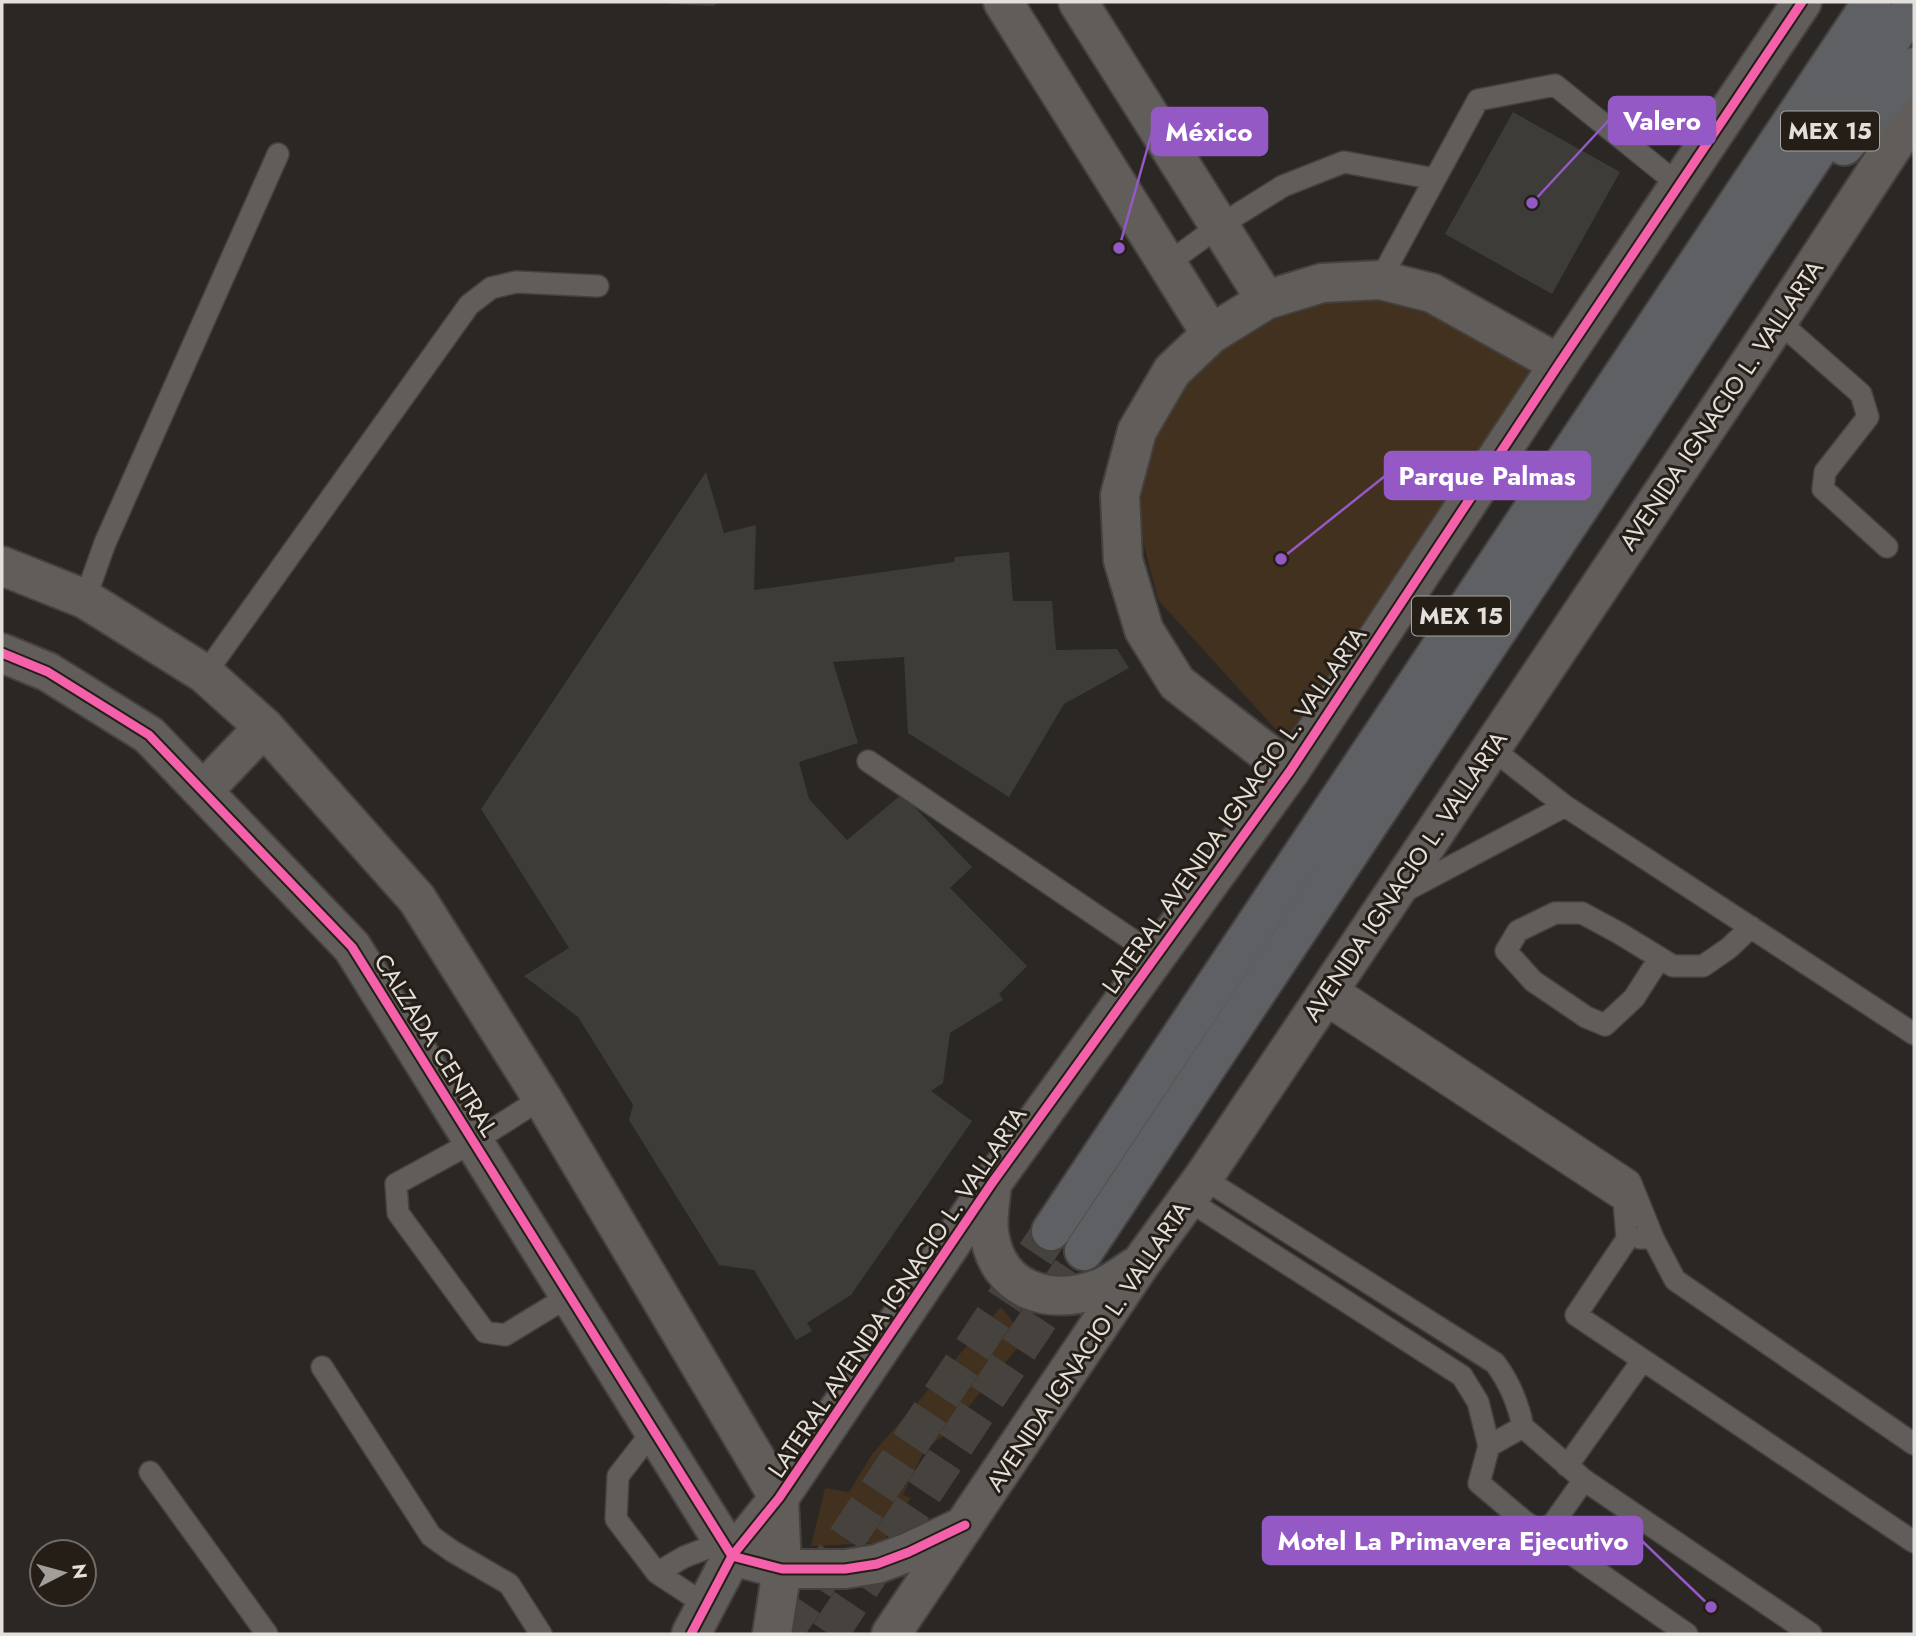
<svg xmlns="http://www.w3.org/2000/svg" width="1916" height="1636" viewBox="0 0 1916 1636" font-family="Jost,sans-serif">
  <rect width="100%" height="100%" fill="#2a2724"/>
  <path fill="#41311e" d="M 1347,297 L 1429,306 L 1540,370 L 1291,746 L 1158,600 L 1137,518 L 1160,413 L 1221,348 L 1278,316 Z
    M 1001,1307 L 1026,1338 L 945,1435 L 925,1449 L 903,1495 L 911,1498 L 882,1543 L 811,1546 L 825,1488 L 849,1492 L 872,1454 Z"/>
  <path fill="#3e3c39" d="M 670,2 L 720,2 L 713,6 L 670,4 Z
    M 1513,112 L 1620,172 L 1552,294 L 1445,234 Z
    M 706,472 L 724,533 L 756,525 L 754,590 L 954,562 L 955,557 L 1009,552 L 1013,601 L 1052,601 L 1056,650 L 1117,649 L 1129,668 L 1064,704 L 1009,797 L 908,733 L 904,657 L 833,662 L 858,743 L 799,762 L 809,799 L 847,840 L 902,794 L 972,867 L 950,888 L 1027,966 L 999,994 L 1003,1000 L 950,1033 L 943,1083 L 931,1091 L 972,1121 L 851,1295 L 807,1323 L 812,1331 L 796,1340 L 754,1270 L 719,1265 L 629,1120 L 633,1105 L 578,1017 L 524,976 L 569,948 L 481,809 Z"/>
  <g fill="none" stroke-linecap="round" stroke-linejoin="round">
    <path stroke="#46433f" stroke-width="38" stroke-dasharray="38 19" stroke-linecap="butt" d="M 783,1634 L 1051,1231
      M 829,1634 L 1084,1251"/>
    <g stroke="#45413f" stroke-width="24">
      <path id="service" d="M 1167,264 L 1219,226 L 1283,186 L 1344,162 L 1435,179
        M 1380,280 L 1478,100 L 1555,85 L 1679,185
        M 1778,321 L 1861,394 L 1868,417 L 1825,472 L 1823,489 L 1887,547
        M 85,599 L 105,543 L 278,154
        M 205,674 L 469,305 L 491,288 L 516,282 L 598,286
        M 1491,748 L 1565,806 L 1914,1034
        M 868,761 L 1156,956
        M 1403,892 L 1565,806
        M 1659,959 L 1634,998 L 1605,1025 L 1586,1017 L 1533,981 L 1506,951 L 1518,931 L 1555,913 L 1582,913 L 1619,933 L 1673,966 L 1703,966 L 1729,948 L 1751,927
        M 1333,985 L 1630,1181 L 1653,1238
        M 1321,1002 L 1624,1201 L 1627,1239 L 1576,1315 L 1914,1542
        M 542,1098 L 473,1142 L 396,1184 L 398,1213 L 485,1332 L 505,1335 L 569,1296
        M 1203,1178 L 1495,1363 C 1510,1383 1518,1402 1523,1427
        M 1188,1200 L 1462,1376 L 1478,1402 L 1489,1446 L 1479,1483 L 1524,1521 L 1687,1634
        M 1640,1238 L 1653,1238 L 1675,1280 L 1914,1444
        M 322,1367 L 431,1536 L 452,1551 L 509,1584 L 541,1634
        M 653,1431 L 618,1476 L 616,1519 L 657,1573 L 684,1557 L 723,1542
        M 1489,1446 L 1523,1427 L 1584,1480 L 1811,1634
        M 1567,1466 L 1642,1361
        M 150,1472 L 267,1634
        M 1537,1530 L 1552,1525 L 1584,1480
        M 657,1573 L 706,1605"/>
    </g>
    <g stroke="#45413f" stroke-width="42">
      <path id="minor" d="M 1003,2 L 1211,334
        M 1078,2 L 1266,300
        M 1290,771 L 1177,683 L 1144,630 L 1123,560 L 1120,495 L 1137,431 L 1172,371 L 1211,334 L 1266,300 L 1322,283 L 1380,280 L 1432,293 L 1559,364"/>
    </g>
    <g stroke="#45413f" stroke-width="42">
      <path id="tertiary" d="M 2,566 L 85,599 L 205,674 L 264,727 L 417,899 L 542,1098 L 779,1498 L 782,1569 L 772,1634
        M 2,653 L 48,672 L 149,735 L 352,947 L 732,1556 L 782,1569 L 845,1569 L 877,1564 L 909,1552 L 964,1526
        M 203,791 L 264,727
        M 992,1183 C 991,1198 987,1216 989,1232 C 997,1291 1049,1307 1100,1288 C 1113,1283 1125,1273 1137,1266
        M 691,1634 L 732,1556 L 779,1498 L 992,1183 L 1290,771 L 1559,364 L 1802,2
        M 891,1634 L 1141,1263 L 1203,1178 L 1778,321 L 1914,114"/>
    </g>
    <g stroke="#45413f" stroke-width="42">
      <path id="trunk" d="M 1844,146 L 1914,67
        M 1051,1231 L 1872,2
        M 1084,1251 L 1914,5"/>
    </g>
    <use href="#service" stroke="#605d5a" stroke-width="21"/>
    <use href="#minor" stroke="#605d5a" stroke-width="38"/>
    <use href="#tertiary" stroke="#605d5a" stroke-width="38"/>
    <use href="#trunk" stroke="#5e6063" stroke-width="38"/>
    <g stroke="#241e17" stroke-width="13">
      <path id="cycleway" d="M 2,653 L 48,672 L 149,735 L 352,947 L 732,1556 L 782,1569 L 845,1569 L 877,1564 L 909,1552 L 965,1525
        M 691,1634 L 732,1556 L 779,1498 L 992,1183 L 1290,771 L 1559,364 L 1802,2"/>
    </g>
    <use href="#cycleway" stroke="#f560ab" stroke-width="9"/>
  </g>
  <g text-anchor="middle" dominant-baseline="central" stroke-width="6" stroke-linejoin="round" paint-order="stroke">
    <g fill="#241e17" stroke="#aaa5a0" stroke-width="2">
      <rect x="1781" y="111.5" width="98" height="39" rx="5"/>
      <rect x="1412" y="596.5" width="98" height="39" rx="5"/>
    </g>
    <g font-size="23" font-weight="bold" fill="#e3dfdb">
      <text x="1830" y="131">MEX 15</text>
      <text x="1461" y="616">MEX 15</text>
    </g>
    <g font-size="24" fill="#e3dfdb" stroke="#241e17">
      <text transform="translate(1721 405) rotate(-56)">AVENIDA IGNACIO L. VALLARTA</text>
      <text transform="translate(1234 810) rotate(-55)">LATERAL AVENIDA IGNACIO L. VALLARTA</text>
      <text transform="translate(1405 876) rotate(-56)">AVENIDA IGNACIO L. VALLARTA</text>
      <text transform="translate(436 1045) rotate(58)">CALZADA CENTRAL</text>
      <text transform="translate(897 1292) rotate(-56)">LATERAL AVENIDA IGNACIO L. VALLARTA</text>
      <text transform="translate(1088 1346) rotate(-56)">AVENIDA IGNACIO L. VALLARTA</text>
    </g>
  </g>
  <path fill="none" stroke="#9559c6" stroke-width="2.5" d="M1532 203L1609 120M1119 248L1152 132M1281 559L1385 476M1711 1607L1642 1541"/>
  <g fill="#9559c6" stroke="#241e17" stroke-width="2.5">
    <circle cx="1532" cy="203" r="7"/>
    <circle cx="1119" cy="248" r="7"/>
    <circle cx="1281" cy="559" r="7"/>
    <circle cx="1711" cy="1607" r="7"/>
  </g>
  <g fill="#9559c6" stroke="#9559c6" stroke-width="2.5">
    <rect x="1609" y="97" width="106" height="47" rx="7"/>
    <rect x="1152" y="108" width="115" height="47" rx="7"/>
    <rect x="1385" y="452" width="205" height="47" rx="7"/>
    <rect x="1263" y="1517" width="379" height="47" rx="7"/>
  </g>
  <g font-size="26" text-anchor="middle" font-weight="bold" fill="#fff">
    <text x="1662" y="130">Valero</text>
    <text x="1209" y="141">México</text>
    <text x="1487" y="485">Parque Palmas</text>
    <text x="1453" y="1550">Motel La Primavera Ejecutivo</text>
  </g>
  <rect width="1916" height="1636" fill="none" stroke="#e3dfdb" stroke-width="7"/>
  <g transform="translate(63 1573) rotate(84)"><circle r="33" fill="#241e17" stroke="#706b65" stroke-width="2"/>
  <path d="M0-5L12 26L0 18L-12 26Z" fill="#a29f9b"/>
  <text y="-10" font-size="19" font-weight="bold" text-anchor="middle" fill="#e3dfdb">N</text>
  </g>
</svg>
